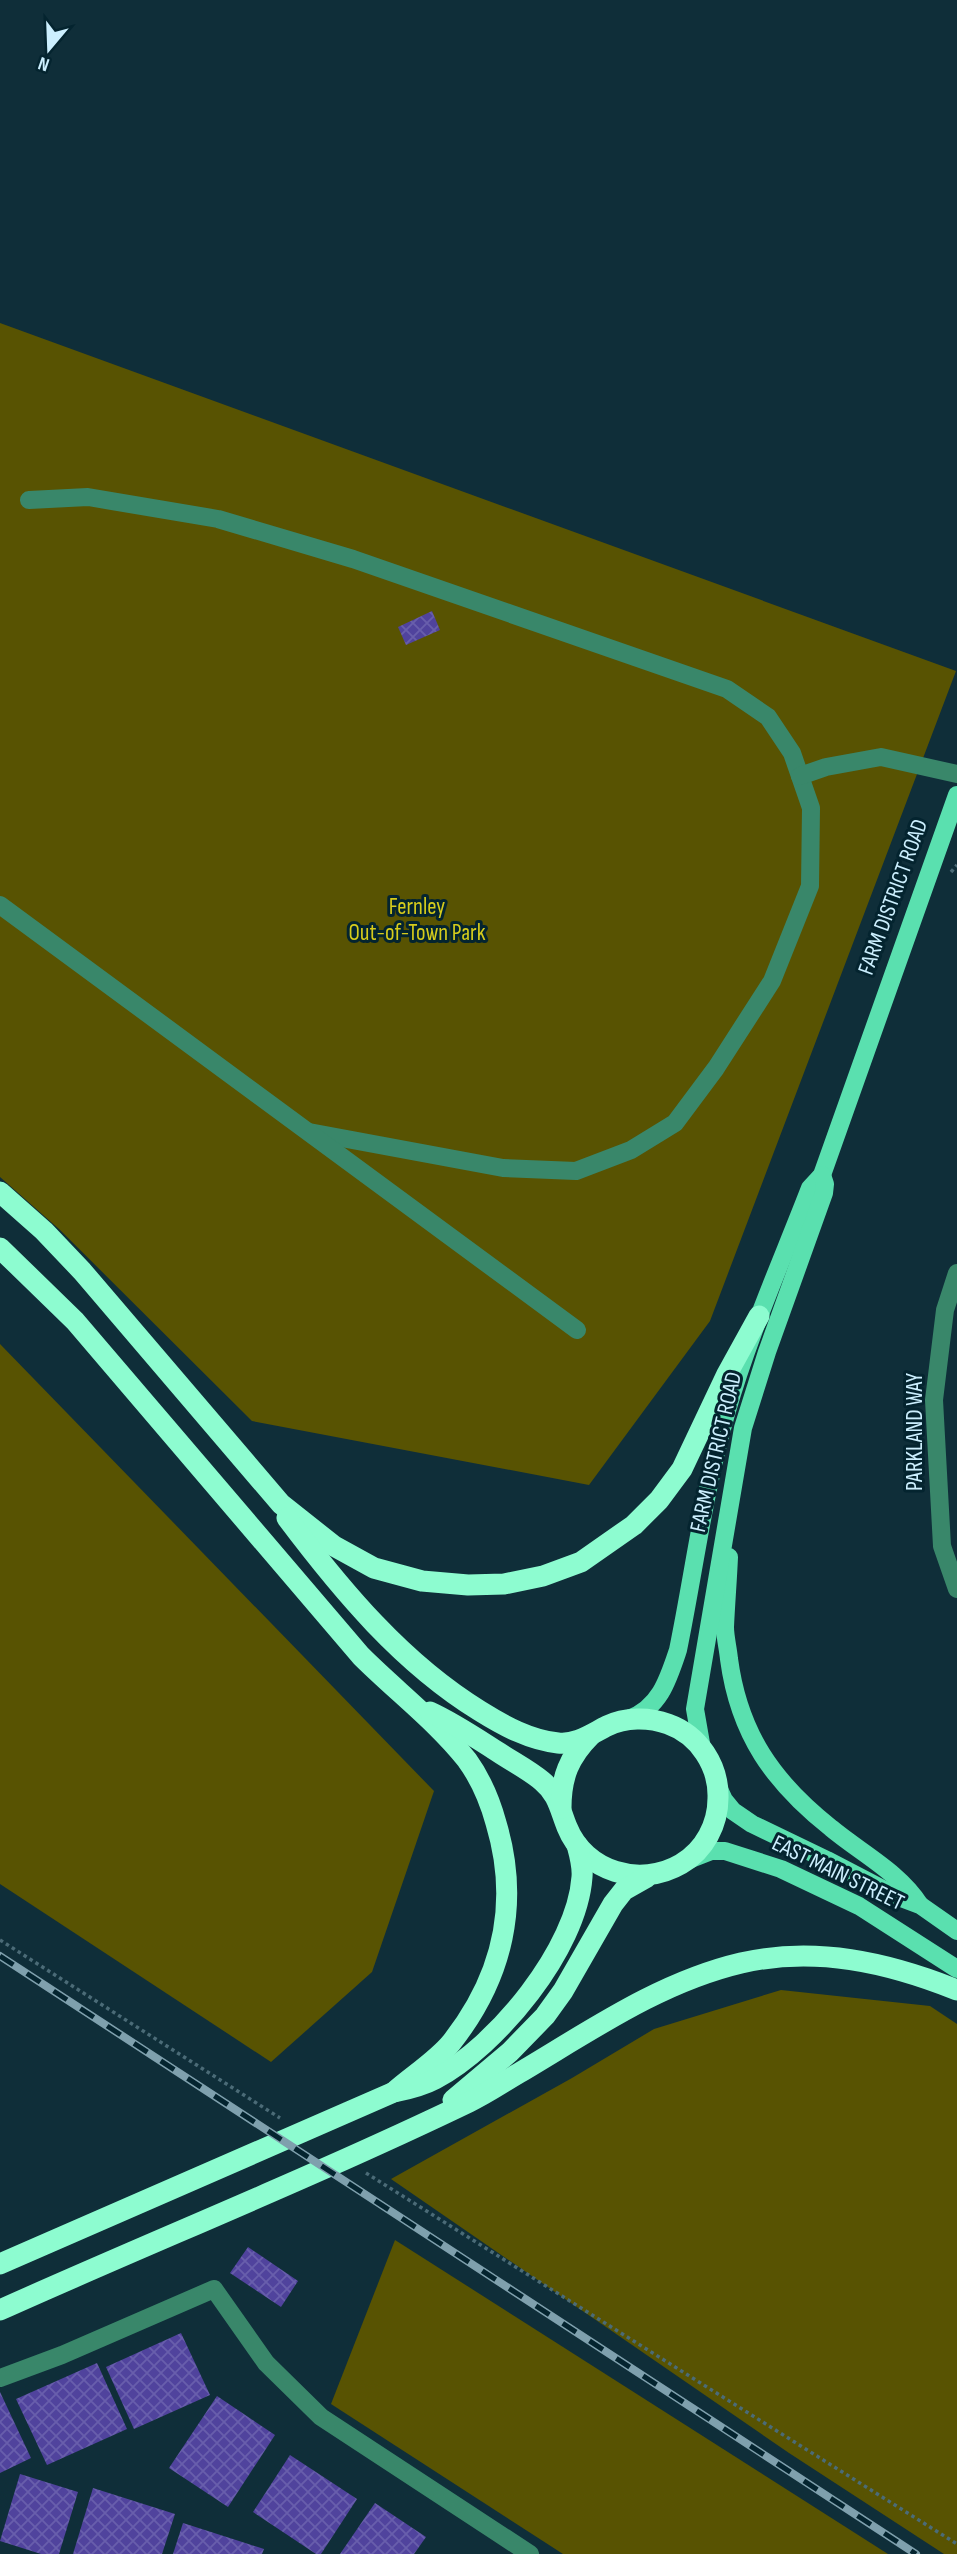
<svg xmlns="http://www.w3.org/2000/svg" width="957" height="2554" viewBox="0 0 957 2554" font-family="'Sofia Sans Condensed',sans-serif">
<defs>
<pattern id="building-cross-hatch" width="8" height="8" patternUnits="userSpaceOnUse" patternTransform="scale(1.75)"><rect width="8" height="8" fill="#50439d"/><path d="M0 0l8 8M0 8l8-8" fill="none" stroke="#685eac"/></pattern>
</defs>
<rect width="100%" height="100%" fill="#0f2e39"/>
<g fill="#585302">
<polygon points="0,323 956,671 710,1321 589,1485 252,1421 59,1229 0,1177"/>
<polygon points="0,1344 434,1791 372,1972 271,2062 0,1884"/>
<polygon points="781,1990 930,2006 957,2024 957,2554 944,2554 789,2453 391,2179 572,2078 654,2029"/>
<polygon points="395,2240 888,2554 563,2554 331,2404"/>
</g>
<g fill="url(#building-cross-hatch)">
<polygon points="432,611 440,630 406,645 398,627"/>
<polygon points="248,2247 298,2281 281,2307 230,2273"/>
<polygon points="181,2333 210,2395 134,2429 106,2367"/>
<polygon points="97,2363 127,2429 47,2465 16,2399"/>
<polygon points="0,2392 31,2458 0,2473"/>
<polygon points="217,2396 275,2435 228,2507 169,2468"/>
<polygon points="290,2455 357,2499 321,2554 316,2554 253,2512"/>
<polygon points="20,2474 78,2492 59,2554 41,2554 0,2541"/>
<polygon points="93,2488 175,2514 162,2554 73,2554"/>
<polygon points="375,2503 426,2537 414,2554 340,2554"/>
<polygon points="183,2523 264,2549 262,2554 173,2554"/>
</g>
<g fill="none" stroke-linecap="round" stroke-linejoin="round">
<g stroke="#4b6b77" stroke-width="3.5" stroke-dasharray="3.5 3.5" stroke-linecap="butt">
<polyline points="951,872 957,865"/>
<polyline points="0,1940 280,2118"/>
<polyline points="366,2173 957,2544"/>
</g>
<g stroke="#39876a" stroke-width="18">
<polyline points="29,500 88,497 218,519 353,559 727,689 768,717 792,753 811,808 810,886 772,981 716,1068 675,1123 631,1150 576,1171 503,1168 309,1132"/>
<polyline points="800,776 826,767 881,757 957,774"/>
<polyline points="0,905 577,1330"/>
<polyline points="957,1273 945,1310 934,1400 942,1546 957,1589"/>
<polyline points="0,2378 62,2355 214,2289 266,2363 321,2417 530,2554"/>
</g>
<g stroke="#5ae0af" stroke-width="18">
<path d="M 729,1557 C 728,1580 726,1604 725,1627 C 725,1637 728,1648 729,1659 C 739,1734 773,1782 831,1828 C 861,1853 899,1872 920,1905"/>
<path d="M 629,1719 C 660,1707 668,1680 678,1650 C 694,1572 704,1491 726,1414 C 748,1337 781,1263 810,1188 L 822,1175 L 957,795"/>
<polyline points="702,1749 695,1709 743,1428 767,1352 824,1193 825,1184 822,1175"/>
<polyline points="718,1787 724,1800 733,1811 752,1824 827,1860 896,1896 920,1905 957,1931"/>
<polyline points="688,1860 711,1851 725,1851 781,1869 859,1906 957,1969"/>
</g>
<g stroke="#8dfcd0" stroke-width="21">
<polyline points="0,1192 44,1231 82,1271 281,1504 334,1546 374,1568 422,1581 468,1585 504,1584 543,1576 581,1562 634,1525 659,1500 682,1469 727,1374 759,1316"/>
<path d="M 0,1248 L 75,1321 L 361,1656 C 396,1691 436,1721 467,1760 C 480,1778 490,1801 496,1823 C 520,1903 503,1977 451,2043 C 436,2061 412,2076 394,2092"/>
<path d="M 287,1518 C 342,1591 402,1663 480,1711 C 504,1726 530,1740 558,1743 C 576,1745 591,1734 607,1726 C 625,1717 649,1717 668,1724 C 699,1735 719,1766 718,1798 C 718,1824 705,1850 681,1864 C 640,1888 585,1872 567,1827 C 560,1810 558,1794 542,1781 C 529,1770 513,1762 498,1752 C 476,1738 454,1723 430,1712"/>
<path d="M 561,1808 C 561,1777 569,1757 591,1735"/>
<polyline points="453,2100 510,2052 545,2016 563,1991 613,1904 624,1890 647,1877"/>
<path d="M 0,2264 L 394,2092 C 409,2089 422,2086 435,2079 C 497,2046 577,1949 582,1877 C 583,1866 580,1856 577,1845"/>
<path d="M 0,2310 C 156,2240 315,2176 469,2102 C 486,2094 502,2083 519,2073 C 590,2031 660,1982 741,1963 C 815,1946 887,1962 957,1990"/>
</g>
<g stroke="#7fa0ad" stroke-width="8">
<polyline id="rail" points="0,1956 916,2554"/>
</g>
<use href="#rail" stroke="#04242f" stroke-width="5" stroke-dasharray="16" stroke-linecap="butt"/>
</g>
<g text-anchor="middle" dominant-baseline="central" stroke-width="6" stroke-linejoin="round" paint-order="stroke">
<g font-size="23" fill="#cceffe" stroke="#04242f">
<text transform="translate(893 897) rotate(-70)">FARM DISTRICT ROAD</text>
<text transform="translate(915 1432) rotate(-90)">PARKLAND WAY</text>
<text transform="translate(716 1452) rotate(-77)">FARM DISTRICT ROAD</text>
<text transform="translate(838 1873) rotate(26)">EAST MAIN STREET</text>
</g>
<g font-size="23" fill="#d6cc1c" stroke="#04242f">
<text x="417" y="907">Fernley<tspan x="417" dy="26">Out-of-Town Park</tspan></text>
</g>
</g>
<g transform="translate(49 49) rotate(199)" stroke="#04242f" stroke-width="5" paint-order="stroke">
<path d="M0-5L12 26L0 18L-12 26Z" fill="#cceffe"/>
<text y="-10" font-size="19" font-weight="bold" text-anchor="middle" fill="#cceffe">N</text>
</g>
</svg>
